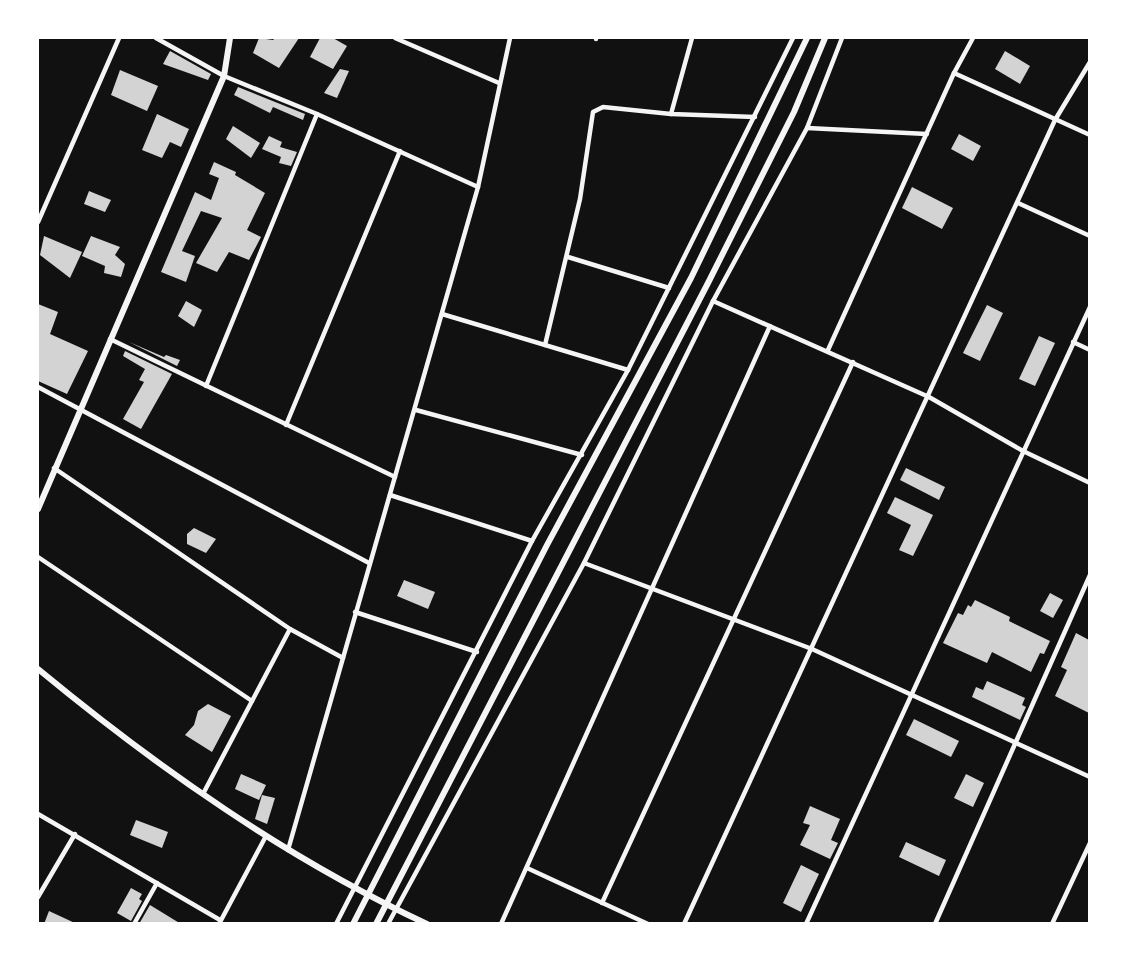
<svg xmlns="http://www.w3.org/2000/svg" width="1127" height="961" viewBox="0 0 1127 961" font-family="'DejaVu Sans',sans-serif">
<rect width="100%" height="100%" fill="#111"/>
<g fill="#d3d3d3">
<polygon points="259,38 273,40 275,38 299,38 279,68 253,53"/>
<polygon points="320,38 333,38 347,46 333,69 310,57"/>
<polygon points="170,51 211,74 208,80 163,64"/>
<polygon points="1005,51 1030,66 1020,84 995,69"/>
<polygon points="340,69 349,71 337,98 324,93"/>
<polygon points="120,70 158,86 147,111 111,95"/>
<polygon points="238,87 305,114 303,120 273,107 270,113 234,95"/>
<polygon points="157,114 189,129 181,147 170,142 162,158 142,150"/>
<polygon points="233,126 260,143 251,158 226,139"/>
<polygon points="959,134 981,146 973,161 951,149"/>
<polygon points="269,136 282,142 280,147 297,152 291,166 279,163 281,157 262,149"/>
<polygon points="214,162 236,172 235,175 265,193 247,230 261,237 249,260 229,252 217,272 196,263 222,218 201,211 182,251 195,256 186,282 161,272 195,192 211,200 219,178 209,174"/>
<polygon points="912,187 953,208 942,229 902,208"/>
<polygon points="89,191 111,200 105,212 84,204"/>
<polygon points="44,236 82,252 70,278 40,255"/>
<polygon points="91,236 120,247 115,255 125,264 121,277 104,273 105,266 82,256"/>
<polygon points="186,301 202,310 194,327 178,316"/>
<polygon points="38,304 58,312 50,334 88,351 67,394 38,381"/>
<polygon points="987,305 1003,313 980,361 963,353"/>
<polygon points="1039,336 1055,343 1035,386 1019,379"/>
<polygon points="129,342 164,357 166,355 180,360 177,366"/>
<polygon points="125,351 172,374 141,429 123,419 144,382 139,380 145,369 123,356"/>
<polygon points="906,468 945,487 939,500 900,480"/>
<polygon points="895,497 933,515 913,556 899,550 911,525 887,513"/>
<polygon points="194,528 216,539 206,553 187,544 187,534"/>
<polygon points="404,580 435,592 428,609 397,596"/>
<polygon points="1050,593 1063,600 1053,618 1040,611"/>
<polygon points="975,600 1010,617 1009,621 1050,641 1044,654 1040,653 1031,672 992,652 987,663 943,643 958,613 963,615 968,605 971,607"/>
<polygon points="1076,633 1089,640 1089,713 1055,696 1067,670 1061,667"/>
<polygon points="987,681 1025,698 1022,705 1026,707 1020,720 972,697 976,687 983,690"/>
<polygon points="208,704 231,716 212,752 185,735 194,725 198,711"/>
<polygon points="914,719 959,741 951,757 906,735"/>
<polygon points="241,774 266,785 259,800 235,789"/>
<polygon points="966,774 984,783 973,807 954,798"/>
<polygon points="262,795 275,798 267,824 255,819"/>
<polygon points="810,806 840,819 831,840 838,843 830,859 800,845 810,825 803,823"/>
<polygon points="136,820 168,832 162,848 130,835"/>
<polygon points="906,842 946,860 939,876 899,857"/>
<polygon points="801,865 819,874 801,912 783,903"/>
<polygon points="131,888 142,894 139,899 142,901 131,921 117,913"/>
<polygon points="150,905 181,924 139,924"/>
<polygon points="49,911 77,924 44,924"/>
</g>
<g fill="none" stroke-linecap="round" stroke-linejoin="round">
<g stroke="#f5f5f5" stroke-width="4.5">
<polyline points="156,38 224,76 317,114 478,187"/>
<polyline points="395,38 499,83"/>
<polyline points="596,39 596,38"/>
<polyline points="954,73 1090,135"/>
<polyline points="671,114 692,38"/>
<polyline points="807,128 927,134"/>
<polyline points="1018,203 1090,236"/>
<polyline points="38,222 119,38"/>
<polyline points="568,257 669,288"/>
<polyline points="713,301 929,397 1023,451 1090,483"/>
<polyline points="442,314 628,370"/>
<polyline points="110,339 395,477"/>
<polyline points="1073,342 1090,350"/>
<polyline points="545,345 580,199 593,112 603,107 671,114 755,117"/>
<polyline points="828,350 954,73 973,38"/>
<polyline points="206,386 317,114"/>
<polyline points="38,387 369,563"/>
<polyline points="416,410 582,455"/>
<polyline points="286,425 400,151"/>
<polyline points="54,468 290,629 343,658"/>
<polyline points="390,495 532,541"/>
<polyline points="38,557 252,701"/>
<polyline points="584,563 812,649 1090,777"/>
<polyline points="355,612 477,652"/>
<polyline points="203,794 290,629"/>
<polyline points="38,814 220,920"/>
<polyline points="288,850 478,187 510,38"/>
<polyline points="527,868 648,924"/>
<polyline points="38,897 75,834"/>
<polyline points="602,903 853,362"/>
<polyline points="134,924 157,883"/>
<polyline points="219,924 266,836"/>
<polyline points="336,924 532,541 628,370 793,38"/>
<polyline points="388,924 584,563 713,301 807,128 842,38"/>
<polyline points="501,924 770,326"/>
<polyline points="684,924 1055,120 1090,62"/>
<polyline points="806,924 1090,307"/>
<polyline points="935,924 1090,575"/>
<polyline points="1052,924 1090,843"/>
</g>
<g stroke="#f5f5f5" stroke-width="6">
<polyline points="38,509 224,76 230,38"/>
<path d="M 38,669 C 158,768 286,858 427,924"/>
<polyline points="353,924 547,545 691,278 807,38"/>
<polyline points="376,924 708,283 794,112 825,38"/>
</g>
</g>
<rect width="1127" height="961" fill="none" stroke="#ffffff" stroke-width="78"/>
</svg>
